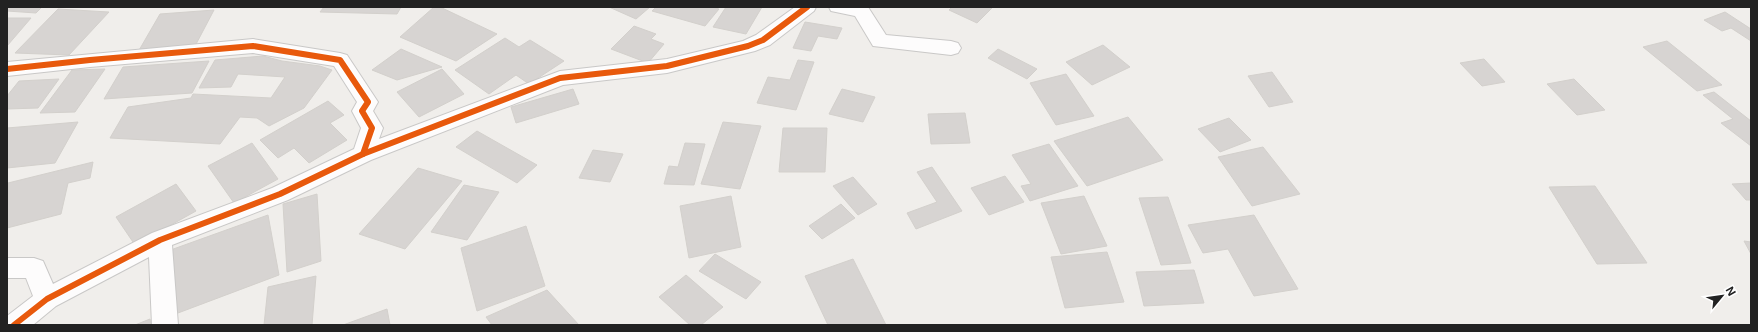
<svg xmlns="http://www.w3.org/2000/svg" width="1758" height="332" viewBox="0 0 1758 332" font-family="Inter,sans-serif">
<rect width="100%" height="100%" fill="#f0eeeb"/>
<g fill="#d7d4d2" stroke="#d3d0cc">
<polygon points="7,7 42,7 36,13 7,11"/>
<polygon points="324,7 401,7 397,14 320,12"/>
<polygon points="434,7 440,7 497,34 456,61 400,37"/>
<polygon points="609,7 650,7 636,19"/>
<polygon points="656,7 712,7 719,9 705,26 652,11"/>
<polygon points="726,7 762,7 746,34 713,27"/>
<polygon points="952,7 993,7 977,23 949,10"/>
<polygon points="58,9 109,12 69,55 15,53"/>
<polygon points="214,10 194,48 138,52 160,14"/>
<polygon points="1725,12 1751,29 1751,41 1731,28 1722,31 1704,20"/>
<polygon points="7,18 31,18 7,46"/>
<polygon points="805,22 842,28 837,39 818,36 811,51 793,48"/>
<polygon points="634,26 656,34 651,39 664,44 648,63 611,49"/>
<polygon points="505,38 519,47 530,40 564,61 529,84 516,75 489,94 455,70"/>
<polygon points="1667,41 1722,85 1697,91 1643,47"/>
<polygon points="1103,45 1130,67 1092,85 1066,62"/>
<polygon points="401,49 442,67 397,80 372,70"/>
<polygon points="998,49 1037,69 1027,79 988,58"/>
<polygon points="263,56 282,61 320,66 332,70 304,108 269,126 257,118 240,117 220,144 110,138 128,107 191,98 193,94 271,98 285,77 238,74 231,87 199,88 215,60"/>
<polygon points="1484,59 1505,82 1482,86 1460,63"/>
<polygon points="798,60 814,62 796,110 757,103 768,77 790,80"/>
<polygon points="209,61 192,93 104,99 123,67"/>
<polygon points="105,69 75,112 40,113 72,70"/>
<polygon points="442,69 464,94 419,117 397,92"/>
<polygon points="1272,72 1293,102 1269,107 1248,76"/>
<polygon points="1066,74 1094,116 1056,125 1030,83"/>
<polygon points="59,79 38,108 7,109 7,96 19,81"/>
<polygon points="1574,79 1605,110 1577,115 1547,84"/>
<polygon points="573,89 579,104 516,123 511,107"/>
<polygon points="842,89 875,97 863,122 829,114"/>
<polygon points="1714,92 1751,121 1751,146 1721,123 1733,119 1703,95"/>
<polygon points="328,101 344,115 330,123 347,140 309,163 294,148 278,158 260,140"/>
<polygon points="965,113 970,143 931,144 928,114"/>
<polygon points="1128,117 1163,160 1087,186 1054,141"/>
<polygon points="1229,118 1251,140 1220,152 1198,129"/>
<polygon points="78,122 55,163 7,168 7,128"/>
<polygon points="723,122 761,126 740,189 701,184"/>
<polygon points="783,128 827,128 825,172 779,172"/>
<polygon points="477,131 537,165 517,183 456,147"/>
<polygon points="252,143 278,179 234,203 208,166"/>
<polygon points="685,143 705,144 694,185 664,184 669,166 678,167"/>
<polygon points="1049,144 1078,186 1030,201 1021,186 1031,184 1012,155"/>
<polygon points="1263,147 1300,194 1252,206 1218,157"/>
<polygon points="593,150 623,154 610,182 579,178"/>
<polygon points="93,162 90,178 68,183 61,214 7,228 8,183"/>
<polygon points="932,167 962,211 916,229 907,213 937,202 917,172"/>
<polygon points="418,168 462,181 405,249 359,234"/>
<polygon points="1005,176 1024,202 989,215 971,188"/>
<polygon points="853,177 877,204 858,215 833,186"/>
<polygon points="1751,183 1751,200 1746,200 1732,184"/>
<polygon points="176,184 196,211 135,245 116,217"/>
<polygon points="464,185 499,192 467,240 431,232"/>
<polygon points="1595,186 1647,263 1597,264 1549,187"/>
<polygon points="317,194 321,261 287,272 283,204"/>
<polygon points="731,196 741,247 689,258 680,206"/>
<polygon points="1084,196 1107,246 1061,254 1041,203"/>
<polygon points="1168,197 1191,263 1161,265 1139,198"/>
<polygon points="841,204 855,218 822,239 809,226"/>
<polygon points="268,215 279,275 170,316 165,252"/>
<polygon points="1254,215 1298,289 1254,296 1228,249 1203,253 1188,225"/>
<polygon points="526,226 545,286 477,311 461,248"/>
<polygon points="1744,241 1751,242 1751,254"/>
<polygon points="1107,252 1124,302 1065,308 1051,257"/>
<polygon points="715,254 761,282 746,299 699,271"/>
<polygon points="853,259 886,325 828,325 805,276"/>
<polygon points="1194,270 1204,303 1144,306 1136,272"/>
<polygon points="686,275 723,307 701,325 690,325 659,297"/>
<polygon points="316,276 312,325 264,325 268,287"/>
<polygon points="547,290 579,325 492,325 486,317"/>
<polygon points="387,309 390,325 343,325"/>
<polygon points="150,319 151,325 135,325"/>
</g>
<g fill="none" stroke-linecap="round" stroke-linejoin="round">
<g stroke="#c9c8c7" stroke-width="2">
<g id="street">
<polygon points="795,7 816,7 814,11 770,45 755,51 667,73 563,85 371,160 288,200 172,245 178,325 152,325 149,257 56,306 33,325 7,325 7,316 33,296 26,278 7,278 7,258 34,258 43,261 53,284 152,233 272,188 354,149 361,128 352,111 357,102 334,66 253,53 90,67 7,76 7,62 253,39 340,53 347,55 378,102 373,111 383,128 379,139 560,71 667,59 743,41 756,35"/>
<polygon points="829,7 868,7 886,35 951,41 958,43 961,48 958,53 951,55 873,46 855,16 831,11"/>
</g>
</g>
<use href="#street" fill="#fdfcfc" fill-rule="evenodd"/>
<g stroke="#fff" stroke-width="8">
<g id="cycleway">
<polyline points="7,69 90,60 253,46 340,60 368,102 362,111 372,128 363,154"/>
<polyline points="14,325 47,299 160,240 280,194 363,154 560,78 667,66 748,46 763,40 807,7"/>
</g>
</g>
<use href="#cycleway" stroke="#e8590c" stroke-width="6"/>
</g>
<rect width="1758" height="332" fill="none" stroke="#222222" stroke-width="16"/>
<g transform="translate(1722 296) rotate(61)" stroke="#ffffff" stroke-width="3" paint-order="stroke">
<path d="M0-3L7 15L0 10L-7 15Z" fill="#222222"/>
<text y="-6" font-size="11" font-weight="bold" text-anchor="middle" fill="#222222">N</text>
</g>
</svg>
